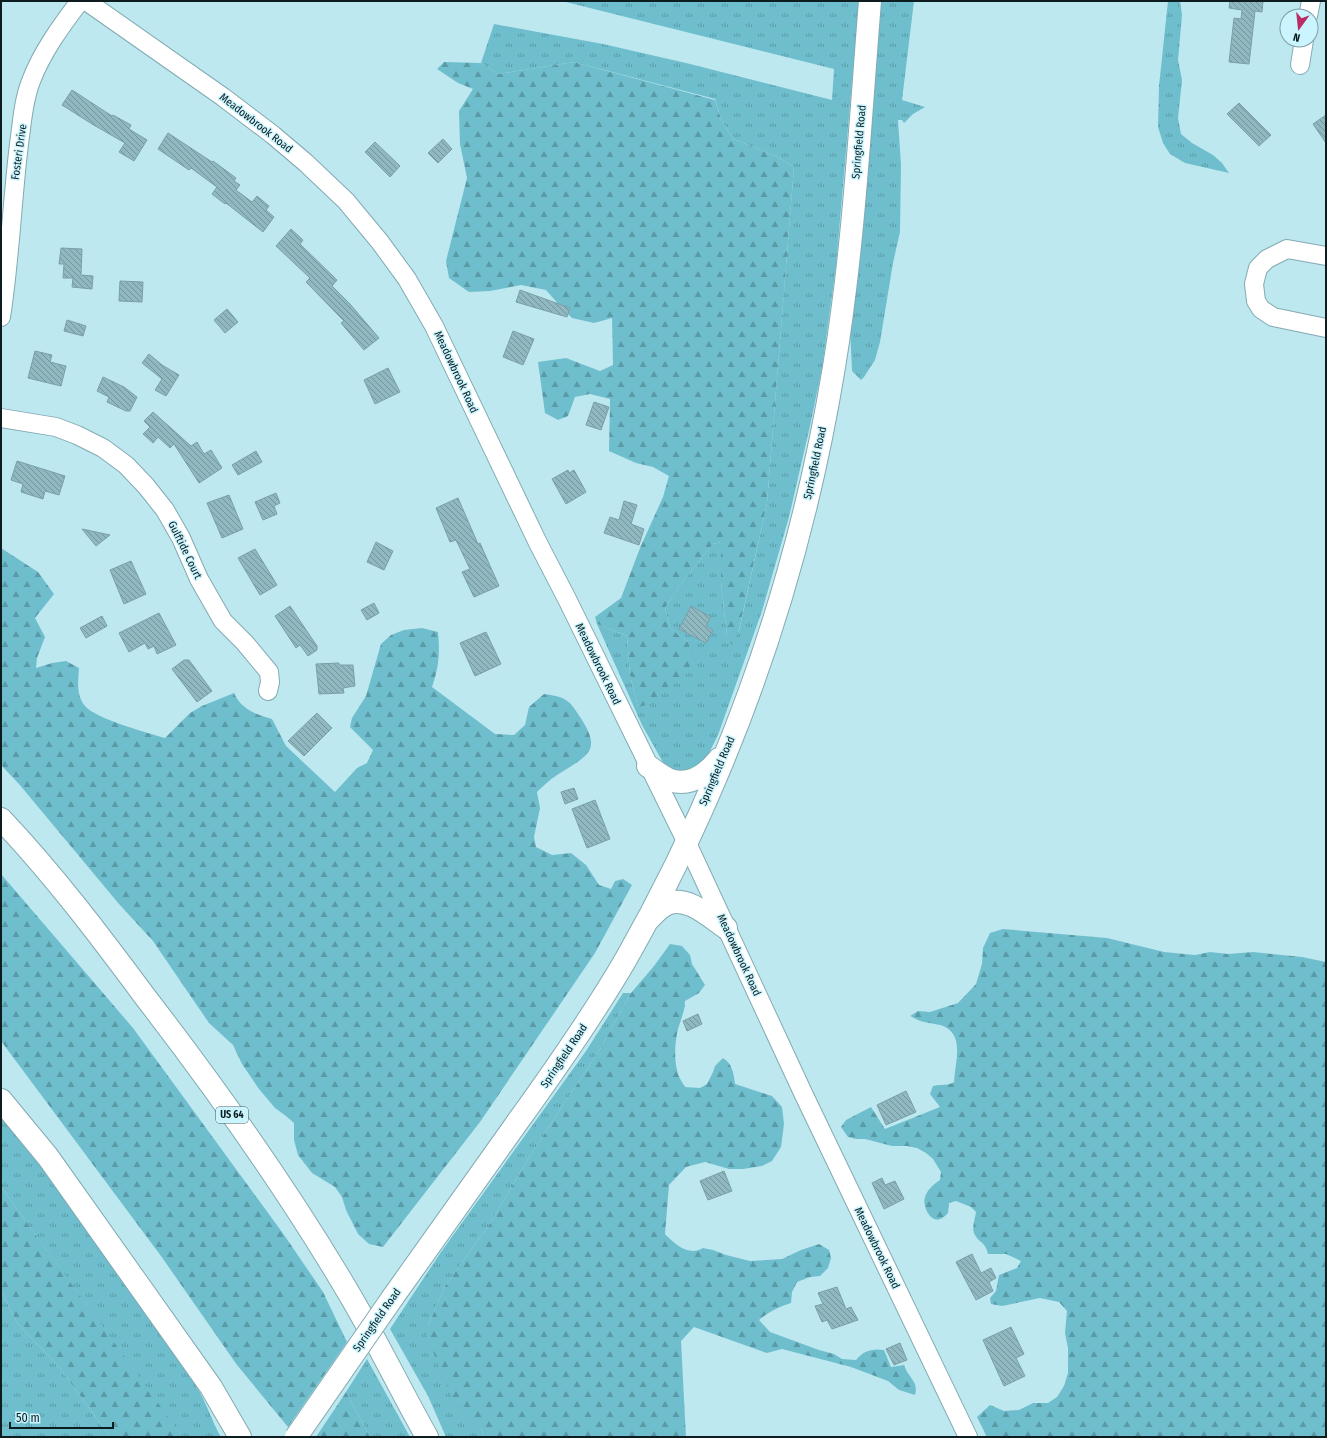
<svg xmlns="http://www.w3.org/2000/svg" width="1327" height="1438" viewBox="0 0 1327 1438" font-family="'Fira Sans Condensed',sans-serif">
<defs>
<pattern id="grass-tufts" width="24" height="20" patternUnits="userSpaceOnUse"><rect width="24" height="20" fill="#6fbecd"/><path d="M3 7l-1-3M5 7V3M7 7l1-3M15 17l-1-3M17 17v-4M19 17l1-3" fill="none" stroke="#5a9aa6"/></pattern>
<pattern id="forest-firs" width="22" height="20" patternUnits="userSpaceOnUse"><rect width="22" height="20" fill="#6fbecd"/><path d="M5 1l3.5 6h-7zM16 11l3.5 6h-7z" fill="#5a9aa6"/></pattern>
<pattern id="building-back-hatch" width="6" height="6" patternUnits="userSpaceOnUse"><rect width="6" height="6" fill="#90b8c0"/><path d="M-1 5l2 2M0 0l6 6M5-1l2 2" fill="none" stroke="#74959b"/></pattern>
</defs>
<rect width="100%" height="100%" fill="#bee8f0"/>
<g fill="url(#grass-tufts)">
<polygon points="562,1 859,1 836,266 822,368 810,426 789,517 762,611 718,735 701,769 688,776 665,766 642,725 597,624 627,636 630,675 638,707 688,642 670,628 665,608 683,581 713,544 721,542 721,582 727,636 739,631 767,503 794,167 776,156 733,139 721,119 715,99 574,62 498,74 481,63 494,24 603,44 686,63 832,100 834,69"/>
<polygon points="879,1 914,1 902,100 925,107 913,114 904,123 902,120 898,120 901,165 900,232 893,263 880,342 875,360 864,377 861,380 852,371 850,328"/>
<polygon points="1168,1 1180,1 1182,15 1178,60 1182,80 1178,118 1181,134 1192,143 1213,155 1222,163 1229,173 1185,163 1170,154 1163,143 1158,127 1159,86"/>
<polygon points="623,993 631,993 600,1049 528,1159 489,1225 445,1286 428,1326 481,1428 484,1437 446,1437 428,1396 390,1329 441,1252 586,1051"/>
<path d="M 1,1113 C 71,1201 137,1293 197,1388 C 207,1403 212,1422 221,1437 L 182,1437 L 1,1187 Z"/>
<polygon points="1,1290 17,1323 60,1368 110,1437 1,1437"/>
<polygon points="367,1359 410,1437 370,1437 346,1392"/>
</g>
<g fill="url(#forest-firs)">
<polygon points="444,62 481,63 498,74 574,62 715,100 721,119 733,139 776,156 794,167 767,503 739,630 732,645 727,636 721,582 721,542 713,544 683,581 665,608 670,628 688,642 694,662 672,685 647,705 638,707 630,675 627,636 597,624 595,617 621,598 640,548 663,497 669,476 653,467 636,463 609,451 610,399 590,394 575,397 568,416 558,420 545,413 538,362 566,358 600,371 613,365 612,318 594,323 572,318 561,307 546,290 521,285 490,291 469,292 449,278 446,261 467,178 460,144 459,111 473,89 458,83 437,69"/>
<path d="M 1,548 L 38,572 L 54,594 L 35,618 L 45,637 L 37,658 L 36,668 L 52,663 L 66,661 L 79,668 C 78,681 76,695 85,706 C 96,719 148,733 165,738 L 190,713 L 202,706 L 234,693 C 242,710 255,714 272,719 L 286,746 L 335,792 L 357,768 L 367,763 L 373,750 L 350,727 L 352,718 L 366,696 L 381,644 L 391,635 L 404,630 L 422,628 L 438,632 C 440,653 439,667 432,687 L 495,734 L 514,735 L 525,725 L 529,707 L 544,694 C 565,697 569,699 580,717 C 586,726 594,739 590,749 C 585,761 559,772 549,781 C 545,784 541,788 537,792 L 540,808 L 534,837 L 536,847 L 552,855 L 571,853 L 586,865 L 599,885 L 611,889 L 615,881 L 623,879 L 632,885 L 595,953 L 480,1122 L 383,1247 L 369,1244 L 358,1234 L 346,1210 L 342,1197 L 335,1187 L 312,1173 L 298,1155 L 294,1140 L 294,1123 L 286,1116 L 275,1108 L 259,1089 L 242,1064 L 233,1045 L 209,1023 L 153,941 L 119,904 L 19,784 L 1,765 Z"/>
<polygon points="1,874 133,1028 282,1232 323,1292 347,1342 288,1427 237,1365 161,1256 1,1041"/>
<path d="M 1003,929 L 1107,938 L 1164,952 L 1195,955 L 1210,952 L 1228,954 L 1253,952 L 1302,957 L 1326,962 L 1326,1437 L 987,1437 L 977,1417 L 990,1405 L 1004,1411 L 1019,1410 L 1033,1403 L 1048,1403 L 1057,1397 L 1064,1386 L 1068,1373 L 1068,1348 L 1065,1333 L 1067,1311 L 1059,1302 L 1040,1298 L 1002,1306 L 991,1304 L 990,1298 L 996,1291 L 999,1275 L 1017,1268 L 1021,1261 L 1006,1254 L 988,1254 C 985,1241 980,1244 975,1235 C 971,1229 975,1219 976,1212 L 971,1207 L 956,1201 L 949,1203 L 948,1213 C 946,1215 943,1218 940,1219 C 930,1223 922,1205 925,1197 C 927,1190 934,1184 940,1180 L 941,1172 L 933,1159 L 926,1153 L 917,1148 L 907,1146 L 892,1146 L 865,1139 L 856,1139 L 848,1137 L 841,1127 L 846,1120 L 871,1107 L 885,1129 L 940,1107 L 930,1094 L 933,1086 C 941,1084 948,1086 954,1082 C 955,1061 966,1033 940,1025 C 935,1024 929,1023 924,1022 C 919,1021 915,1018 910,1016 L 918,1011 L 930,1012 L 958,1003 L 976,984 L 982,964 L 983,948 L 990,933 Z"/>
<path d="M 670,944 L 682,946 L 690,955 L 692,964 L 705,985 L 699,993 L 685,1001 C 685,1011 681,1019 678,1029 C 675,1041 674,1058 677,1070 C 678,1076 682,1082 685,1087 L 700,1088 L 707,1084 L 713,1072 L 715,1066 L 723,1058 C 732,1063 734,1074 735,1084 L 772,1096 L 782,1107 L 784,1124 L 781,1147 L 772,1161 L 762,1166 L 743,1169 L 729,1169 L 705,1162 L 686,1167 L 669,1185 L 665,1234 C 675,1244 689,1257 703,1248 L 713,1250 L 726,1255 L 750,1261 L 782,1259 L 801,1250 L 819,1244 L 829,1250 L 831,1258 L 828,1268 L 820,1276 L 810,1277 L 797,1282 L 792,1292 L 791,1303 C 779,1307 768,1312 759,1320 L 770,1332 L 819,1350 L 834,1354 L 842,1359 L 856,1360 C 863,1351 872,1348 884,1350 L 891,1367 L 904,1365 C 908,1378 919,1381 915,1395 L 899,1390 L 888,1381 L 851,1367 L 782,1349 L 767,1353 L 694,1327 L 681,1341 L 686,1437 L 484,1437 L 481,1428 L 454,1402 L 427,1337 L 428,1326 L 445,1286 L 489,1225 L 528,1159 L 600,1049 L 631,993 L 654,966 Z"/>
<polygon points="1,1187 172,1422 182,1437 110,1437 60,1368 17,1323 1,1290"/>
<polygon points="346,1392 370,1437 316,1437"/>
</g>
<g fill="url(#building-back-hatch)" stroke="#79a0a8">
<polygon points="1230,1 1263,1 1262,12 1255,11 1249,64 1229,62 1234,18 1241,19 1242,10 1229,8"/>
<polygon points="72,90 112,116 113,115 131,125 129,129 147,140 134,161 119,152 125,143 92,124 62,105"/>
<polygon points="1239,103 1271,135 1259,146 1227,114"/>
<polygon points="1326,115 1326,143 1313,124"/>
<polygon points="168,133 212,162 213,161 236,178 234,181 240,185 236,190 252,202 257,196 269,206 266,210 274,217 263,232 226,203 225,204 212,194 217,187 191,168 189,170 158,149"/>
<polygon points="443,139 452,149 438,163 428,153"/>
<polygon points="375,142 400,166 390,177 365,152"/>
<polygon points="291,229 303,240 300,244 337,280 332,286 350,304 379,338 364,350 341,323 344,321 306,282 310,278 276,246"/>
<polygon points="61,248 82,249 81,275 93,276 92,289 72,287 73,278 63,278 64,264 59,264"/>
<polygon points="120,281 143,282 142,302 119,301"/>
<polygon points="520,290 570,308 567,317 516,302"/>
<polygon points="227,309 238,322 225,333 214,320"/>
<polygon points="67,320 86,326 83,336 64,331"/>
<polygon points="513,331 534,339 523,365 503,357"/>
<polygon points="35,351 52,355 50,362 66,366 61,386 28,378"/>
<polygon points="149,354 162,365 179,375 166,396 155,390 162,379 142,363"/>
<polygon points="388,368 400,392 375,404 364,380"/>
<polygon points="103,377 124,387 137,397 130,411 126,411 107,402 109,397 97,391"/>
<polygon points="594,402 609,407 601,430 586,425"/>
<polygon points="153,412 191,446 197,442 204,454 211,450 222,468 199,483 174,444 170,448 158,437 153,443 143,434 150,427 144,421"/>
<polygon points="256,451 262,462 238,475 232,465"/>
<polygon points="17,461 65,476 59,495 45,491 43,499 21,492 23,484 11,480"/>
<polygon points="568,470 569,473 574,470 586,492 566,504 552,479"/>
<polygon points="276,493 280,503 274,506 277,514 263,520 255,502"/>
<polygon points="229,495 243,529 222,538 207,503"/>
<polygon points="458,498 478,544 480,543 499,586 474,597 462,572 470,569 456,540 450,542 436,508"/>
<polygon points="624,501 637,505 631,524 644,529 639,545 604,533 610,517 619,520"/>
<polygon points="82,529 110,535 96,546"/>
<polygon points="376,542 393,551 384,570 367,562"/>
<polygon points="255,549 277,585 260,595 238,558"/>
<polygon points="131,561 146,594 124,604 110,570"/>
<polygon points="374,603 379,613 367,620 361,610"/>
<polygon points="290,606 317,646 317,650 308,656 300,645 296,648 275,616"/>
<polygon points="691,606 711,617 706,626 713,630 706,643 679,629"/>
<polygon points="159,613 176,645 157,654 154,646 148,649 145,643 129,652 119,633"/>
<polygon points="102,616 107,626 86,638 80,628"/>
<polygon points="486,632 501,664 475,676 460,643"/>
<polygon points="184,660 189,660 212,691 197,702 172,669"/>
<polygon points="339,663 339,665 353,665 355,686 343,688 344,693 319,694 316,664"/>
<polygon points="317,713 332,728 304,756 288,741"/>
<polygon points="574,788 578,799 565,804 561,792"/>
<polygon points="595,800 610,839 587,848 572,809"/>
<polygon points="698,1014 702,1024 687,1031 683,1021"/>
<polygon points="906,1091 916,1112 886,1125 877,1105"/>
<polygon points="724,1171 732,1191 708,1200 700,1181"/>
<polygon points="882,1178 885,1185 895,1181 904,1199 884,1209 872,1183"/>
<polygon points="972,1254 981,1273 991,1268 996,1278 989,1282 993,1291 976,1300 956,1262"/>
<polygon points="837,1287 846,1309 851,1307 858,1320 832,1329 827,1320 822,1322 815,1306 823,1304 818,1293"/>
<polygon points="1011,1327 1024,1354 1016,1358 1025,1376 1004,1386 983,1340"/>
<polygon points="900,1343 907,1360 894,1365 886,1349"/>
</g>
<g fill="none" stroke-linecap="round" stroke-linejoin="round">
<g stroke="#82aab2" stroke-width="20">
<g id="minor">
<polyline points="86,1 223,97 273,135 306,163 346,201 380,242 407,279 434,326 538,543 567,599 687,843 803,1093 968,1437"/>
<polyline points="1308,16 1311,1"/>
<polyline points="1300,65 1304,40"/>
<polyline points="1326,256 1287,249 1267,259 1258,268 1254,284 1256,301 1261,309 1273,317 1326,328"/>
<path d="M 1,317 C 10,260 12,202 19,144 C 22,124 23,101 31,81 C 42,52 61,26 80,1"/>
<polyline points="1,418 56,427 77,435 103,448 126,465 146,486 165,510 181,538 199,579 223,621 245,643 269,672 270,682 268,691"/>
</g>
</g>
<g stroke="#82aab2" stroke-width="24">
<g id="major">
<path d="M 648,766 C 655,771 663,777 670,780 C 691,787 707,774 719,759"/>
<path d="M 650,918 C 655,913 660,907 667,904 C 687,895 710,917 726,928"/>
<path d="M 393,1297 C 434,1240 475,1182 516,1124 C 555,1070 593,1016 626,959 C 730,776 800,575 834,367 C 854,246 860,123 870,1"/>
</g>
</g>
<g stroke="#82aab2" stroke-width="24">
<g id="highway">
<path d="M 1,819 C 54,875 100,936 146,998 C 220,1094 290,1193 351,1297 C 378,1343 401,1391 427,1437"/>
<polyline points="1,1100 48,1157 211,1387 240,1437"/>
</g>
</g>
<use href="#minor" stroke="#fff" stroke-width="18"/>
<use href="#major" stroke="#fff" stroke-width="22"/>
<use href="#highway" stroke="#fff" stroke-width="22"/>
<g stroke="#82aab2" stroke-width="24" stroke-linecap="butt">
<polyline id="major-bridge" points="296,1437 393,1297"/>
</g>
<use href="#major-bridge" stroke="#fff" stroke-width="22"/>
</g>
<g text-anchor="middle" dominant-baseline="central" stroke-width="3" stroke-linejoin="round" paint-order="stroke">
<rect fill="#cbf5fe" stroke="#455d62" stroke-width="1" x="216" y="1107" width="32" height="16" rx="3"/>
<g font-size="10" font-weight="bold" fill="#0c1c1f">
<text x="232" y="1115">US 64</text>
</g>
<g font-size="11" fill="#0c1c1f" stroke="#cbf5fe">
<text transform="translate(256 123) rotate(38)">Meadowbrook Road</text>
<text transform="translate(859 142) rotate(-85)">Springfield Road</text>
<text transform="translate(19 152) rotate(-82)">Fosteri Drive</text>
<text transform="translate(456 372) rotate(65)">Meadowbrook Road</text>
<text transform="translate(815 463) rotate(-78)">Springfield Road</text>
<text transform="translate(185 550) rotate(64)">Gulftide Court</text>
<text transform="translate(598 664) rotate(64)">Meadowbrook Road</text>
<text transform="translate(717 771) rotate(-67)">Springfield Road</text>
<text transform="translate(739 955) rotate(65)">Meadowbrook Road</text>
<text transform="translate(564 1056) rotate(-56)">Springfield Road</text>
<text transform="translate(877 1248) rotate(64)">Meadowbrook Road</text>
<text transform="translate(377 1320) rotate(-55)">Springfield Road</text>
</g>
</g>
<rect width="1327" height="1438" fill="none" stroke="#0c1c1f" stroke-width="4"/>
<g transform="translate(1299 28) rotate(195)"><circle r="19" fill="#cbf5fe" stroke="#7f9ea5"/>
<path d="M0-3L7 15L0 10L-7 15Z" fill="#b92d66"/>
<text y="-6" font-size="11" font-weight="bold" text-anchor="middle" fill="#0c1c1f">N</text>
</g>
<path d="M10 1422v6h103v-6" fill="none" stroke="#0c1c1f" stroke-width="2"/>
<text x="16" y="1422" font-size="12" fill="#0c1c1f" stroke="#cbf5fe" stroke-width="3" paint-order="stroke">50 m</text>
</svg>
